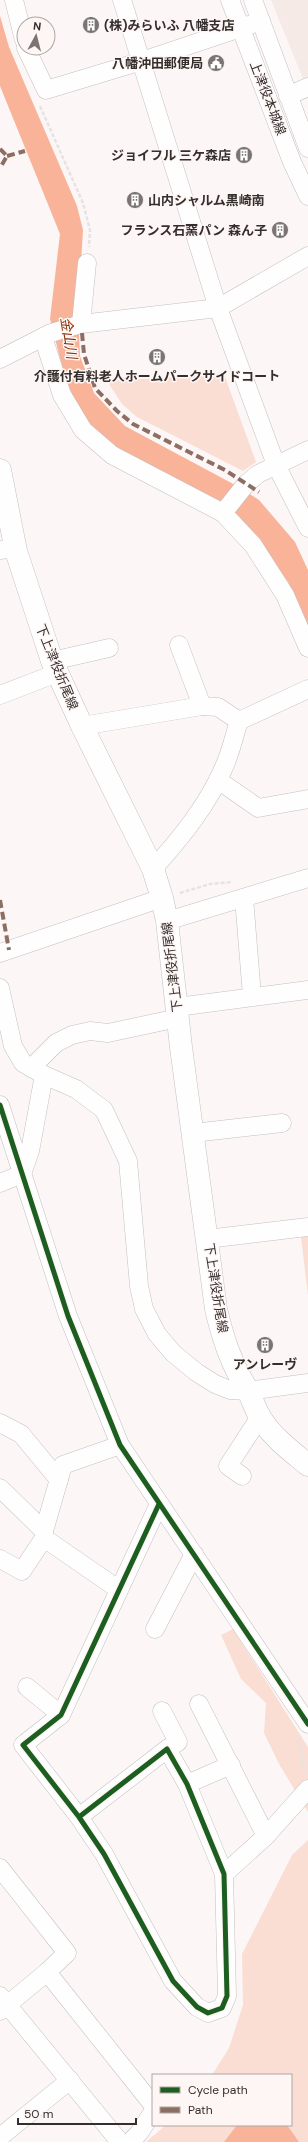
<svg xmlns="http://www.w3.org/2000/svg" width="308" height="2142" viewBox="0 0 308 2142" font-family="'DM Sans','Noto Sans JP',sans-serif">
<rect width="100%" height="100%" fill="#fcf7f6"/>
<polygon fill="#f5eae5" points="271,0 308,0 308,91"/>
<g fill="#faded3">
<polygon points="224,374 256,462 243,471 137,417 122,404 107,381"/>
<polygon points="308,1236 308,1296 301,1237"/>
<polygon points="233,1629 308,1747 308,1812 279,1764 264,1733 266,1703 241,1679 221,1635"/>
<polygon points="308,1840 308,2142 146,2142 166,2125 291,2125 291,2075 212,2075 229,2048 243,2005 242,1954 292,1855"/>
</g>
<g fill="#f8b399">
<polygon points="0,16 9,47 77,206 83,230 78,312 80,356 94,393 125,426 237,486 259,500 295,542 308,570 308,626 288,582 257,538 224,504 112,445 90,430 78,410 64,374 50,319 60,234 0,86"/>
<polygon points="237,2125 287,2125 299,2142 224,2142"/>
</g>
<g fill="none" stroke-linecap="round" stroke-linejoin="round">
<g stroke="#c4bfbe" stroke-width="19">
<g id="minor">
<polyline points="14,0 24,40"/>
<polyline points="122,0 218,308 276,465 308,528"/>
<polyline points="230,0 292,162 308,196"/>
<polyline points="253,0 308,148"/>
<polyline points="26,48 46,90 142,61 261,21"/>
<polyline points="288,96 308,87"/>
<polyline points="81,324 87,263"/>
<polyline points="43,337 62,395 83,430 112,455 223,513 253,545 285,595 308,648"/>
<polyline points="0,359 51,333 81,324 218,308 308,256"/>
<polyline points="223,513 246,484 258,474 308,450"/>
<polyline points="0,550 15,548"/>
<polyline points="179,645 202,706"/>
<polyline points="52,661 109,648"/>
<polyline points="0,695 57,673"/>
<polyline points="82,726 202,706 218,707 239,721"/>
<polyline points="218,780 258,808 308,799"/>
<path d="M 153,869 C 180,839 208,805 224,767 C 231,752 234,736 239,721 L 308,689"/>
<polyline points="244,898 252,996"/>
<polyline points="167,921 308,878"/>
<polyline points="0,953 162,898"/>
<polyline points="0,988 13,1046 23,1063 44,1075 76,1089 104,1110 128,1161 139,1286 144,1309 157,1334 173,1353 196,1372 215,1384 230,1390 248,1391 308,1383"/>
<polyline points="177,1007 308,990"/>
<polyline points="31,1068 56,1043 72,1035 90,1031 108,1033 178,1018"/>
<polyline points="0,1105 68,1316 120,1445 308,1724"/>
<polyline points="193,1133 282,1123"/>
<polyline points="0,1183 22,1174 30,1151 44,1075"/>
<polyline points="207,1239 308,1227"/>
<polyline points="0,1423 21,1434 59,1480"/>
<polyline points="242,1476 228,1466 260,1417"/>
<polyline points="0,1488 44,1531"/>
<polyline points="44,1538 118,1589"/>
<polyline points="0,1559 22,1571 44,1538 44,1531 63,1465 120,1445"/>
<polyline points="155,1629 194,1554"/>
<polyline points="27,1687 61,1715"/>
<polyline points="199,1704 266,1836"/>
<polyline points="162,1711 178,1742 167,1749"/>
<polyline points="187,1784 231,1765"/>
<polyline points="79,1817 167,1749 187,1784 224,1874 227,1996 222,2008 208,2013 197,2007 173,1981 104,1854 79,1817 23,1745 61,1715 159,1504"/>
<polyline points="0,1868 67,1953 47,1972 0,2011"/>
<polyline points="224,1874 266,1836 308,1789"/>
<polyline points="47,1972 153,2105"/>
<polyline points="0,1996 120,2142"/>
<polyline points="0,2137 70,2080"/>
<polyline points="130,2142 139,2133 153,2112"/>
</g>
</g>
<g stroke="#c4bfbe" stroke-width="23">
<path id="major" d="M 0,470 L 16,551 L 52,661 L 82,726 L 153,869 L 162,898 L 167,921 L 181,1047 L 216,1309 C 223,1339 231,1363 247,1389 C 252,1398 255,1409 260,1417 C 272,1437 291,1451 308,1465"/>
</g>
<g stroke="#e5e3e3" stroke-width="2.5" stroke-dasharray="4 2" stroke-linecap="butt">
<polyline points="40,106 83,203 90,230 89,247"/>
<polyline points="180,893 210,884 232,882"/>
<polyline points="298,1737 305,1773"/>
</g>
<use href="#minor" stroke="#fffefe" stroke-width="18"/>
<use href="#major" stroke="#fffefe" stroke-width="22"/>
<g stroke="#8d6e63" stroke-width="4" stroke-dasharray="8 4" stroke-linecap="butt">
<polyline points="0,149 7,156 0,168"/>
<polyline points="7,156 25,151"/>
<polyline points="82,333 84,354 95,388 117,411 133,424 225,470 259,492"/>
<polyline points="0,900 9,950"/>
</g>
<g stroke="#fef6f4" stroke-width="8">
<g id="cycleway">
<polyline points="0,1105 68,1316 120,1445 308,1724"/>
<polyline points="79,1817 167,1749 187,1784 224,1874 227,1996 222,2008 208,2013 197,2007 173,1981 104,1854 79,1817 23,1745 61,1715 159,1504"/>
</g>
</g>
<use href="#cycleway" stroke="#1b5e20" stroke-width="5"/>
</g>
<defs>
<g id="building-disc" transform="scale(0.9)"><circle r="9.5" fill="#7a7573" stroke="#fef6f4"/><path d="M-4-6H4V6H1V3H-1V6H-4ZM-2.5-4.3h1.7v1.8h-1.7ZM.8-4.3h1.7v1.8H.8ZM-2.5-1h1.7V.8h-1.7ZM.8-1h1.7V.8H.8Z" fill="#fff"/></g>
<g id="civic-disc" transform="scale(0.9)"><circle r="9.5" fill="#7a7573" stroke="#fef6f4"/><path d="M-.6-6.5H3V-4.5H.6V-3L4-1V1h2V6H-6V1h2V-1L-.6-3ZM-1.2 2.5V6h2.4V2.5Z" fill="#fff"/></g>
</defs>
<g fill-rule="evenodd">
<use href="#building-disc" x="91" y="25"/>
<use href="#civic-disc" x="216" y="63"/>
<use href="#building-disc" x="244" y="155"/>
<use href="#building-disc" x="135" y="200"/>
<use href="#building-disc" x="280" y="230"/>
<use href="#building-disc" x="157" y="357"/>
<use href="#building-disc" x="265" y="1345"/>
</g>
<g text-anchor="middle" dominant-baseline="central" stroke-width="3" stroke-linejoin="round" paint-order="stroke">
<g font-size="13" font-weight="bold" fill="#342f2d" stroke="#fef6f4" text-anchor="end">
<text x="104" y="25" text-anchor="start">(株)みらいふ 八幡支店</text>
<text x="203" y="63">八幡沖田郵便局</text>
<text x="231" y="155">ジョイフル 三ケ森店</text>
<text x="148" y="200" text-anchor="start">山内シャルム黒崎南</text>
<text x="267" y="230">フランス石窯パン 森ん子</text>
<text x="157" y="376" text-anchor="middle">介護付有料老人ホームパークサイドコート</text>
<text x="265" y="1364" text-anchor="middle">アンレーヴ</text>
</g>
<g font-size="13" fill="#342f2d" stroke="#fef6f4">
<text transform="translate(268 98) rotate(69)">上津役本城線</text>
<text transform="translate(57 667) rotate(68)">下上津役折尾線</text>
<text transform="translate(172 967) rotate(-97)">下上津役折尾線</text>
<text transform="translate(216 1288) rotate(81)">下上津役折尾線</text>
</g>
<g font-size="14" font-style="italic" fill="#873309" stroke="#fef6f4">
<text transform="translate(69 338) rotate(81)">金山川</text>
</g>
</g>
<rect x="152" y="2074" width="140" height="52" fill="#fef6f4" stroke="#ada6a4"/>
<rect x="160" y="2087" width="20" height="6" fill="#1b5e20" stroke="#ada6a4"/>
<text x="188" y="2094" font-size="12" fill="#342f2d">Cycle path</text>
<rect x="160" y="2107" width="20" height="6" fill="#8d6e63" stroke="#ada6a4"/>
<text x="188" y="2114" font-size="12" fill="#342f2d">Path</text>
<g transform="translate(36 36) rotate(7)"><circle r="19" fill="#fef6f4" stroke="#ada6a4"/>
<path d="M0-3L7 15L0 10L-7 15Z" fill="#7a7573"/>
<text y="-6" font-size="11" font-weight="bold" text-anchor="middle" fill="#342f2d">N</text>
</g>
<path d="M18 2118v6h118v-6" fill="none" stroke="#342f2d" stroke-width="2"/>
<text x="24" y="2118" font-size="12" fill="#342f2d" stroke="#fef6f4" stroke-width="3" paint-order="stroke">50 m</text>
</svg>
